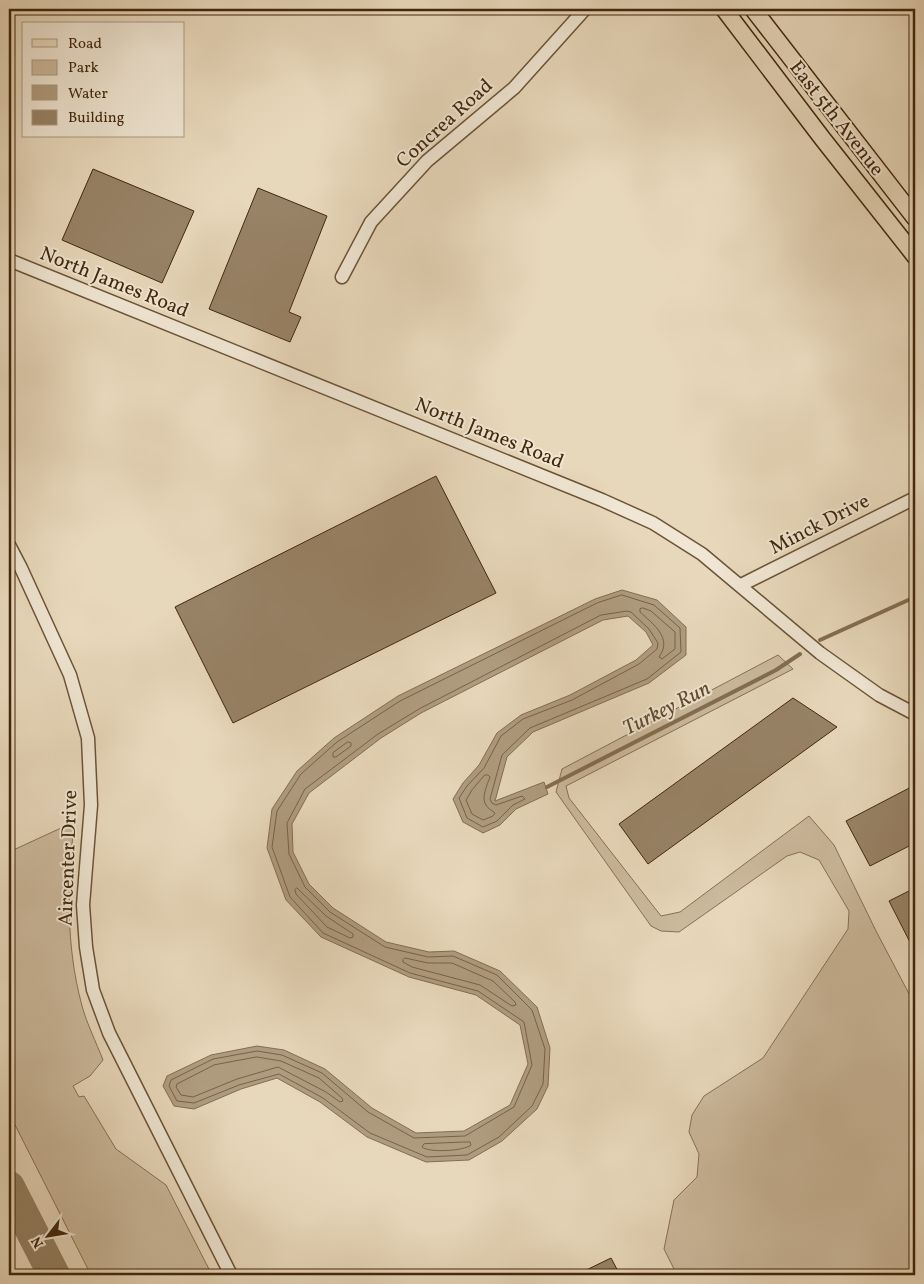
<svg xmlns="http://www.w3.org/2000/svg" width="924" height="1284" viewBox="0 0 924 1284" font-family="Vollkorn,serif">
<rect width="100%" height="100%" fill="#e8d8bb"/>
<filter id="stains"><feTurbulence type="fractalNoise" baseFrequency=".004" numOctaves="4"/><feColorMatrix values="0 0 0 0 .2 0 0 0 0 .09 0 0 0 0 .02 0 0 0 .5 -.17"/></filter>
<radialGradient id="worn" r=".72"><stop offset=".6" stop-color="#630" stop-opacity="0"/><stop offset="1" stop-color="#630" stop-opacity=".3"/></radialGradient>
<g fill="#ccba9d" stroke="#867054">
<polygon points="778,655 793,669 566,786 569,798 661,916 680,912 809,816 834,845 877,933 915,1005 915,1221 911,1223 915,1232 915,1275 677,1275 664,1249 674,1200 697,1177 699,1154 689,1132 692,1115 704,1096 763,1058 848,929 849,911 819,860 800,852 787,856 679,932 661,931 651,926 556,792 562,769"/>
<path d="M 74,822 C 68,886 65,942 82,1006 C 87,1024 96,1042 103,1060 L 90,1076 L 73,1086 L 79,1097 L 84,1096 L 116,1149 L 166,1185 L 212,1275 L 91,1275 L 9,1113 L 9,852 Z"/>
</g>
<polygon fill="#af9c7f" stroke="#836d51" points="622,590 657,600 686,627 686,655 649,683 533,732 507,757 495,801 544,782 548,794 516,809 500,825 483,833 463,822 453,799 463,783 479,765 497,733 521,715 570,695 636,660 653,645 646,632 628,616 603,620 421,713 381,738 309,793 292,824 293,852 309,884 333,908 386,942 429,952 454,951 500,971 537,1007 550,1048 548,1086 537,1109 502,1141 469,1160 426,1162 367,1137 320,1102 277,1078 241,1089 194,1109 174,1106 163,1086 167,1076 211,1055 257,1046 284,1050 325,1069 372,1108 416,1133 464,1131 510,1105 528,1064 520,1025 476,995 409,977 321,937 286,900 267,848 272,809 297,771 334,738 398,696 595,599"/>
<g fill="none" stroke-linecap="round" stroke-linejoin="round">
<g stroke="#786245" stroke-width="1">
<polygon points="622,595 654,605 680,628 681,652 647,679 530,728 502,755 490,799 492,803 496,805 522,796 525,799 513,805 497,821 483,827 467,818 459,798 467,786 484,768 501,736 523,719 572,700 639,664 657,649 658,643 649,629 631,612 627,611 601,615 419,709 378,734 305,789 287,823 289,854 305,887 330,912 385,947 428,957 453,956 497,975 532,1010 545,1049 543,1084 532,1106 499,1137 467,1155 427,1157 370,1133 323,1098 279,1074 239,1085 194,1103 177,1101 169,1086 171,1080 213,1059 257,1051 282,1055 322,1073 368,1112 414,1138 465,1136 514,1107 532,1065 524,1022 478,991 410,973 323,933 290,897 272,847 277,811 301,774 337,742 400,701 597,603"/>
<path d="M 643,608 L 651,611 L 675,632 L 675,649 L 662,659 L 659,657 C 673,638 653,624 640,612 L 640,609 Z"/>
<polygon points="348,742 351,743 351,746 336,757 333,757 333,753"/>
<path d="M 485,775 L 488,775 L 490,777 C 487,785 481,798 486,805 C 488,809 493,811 495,813 L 493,816 L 483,820 L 472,814 L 466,800 L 472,790 Z"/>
<polygon points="297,888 326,916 353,934 353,937 350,938 327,927 296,894 295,890"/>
<polygon points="405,958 428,963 452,963 493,981 515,1002 516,1005 512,1006 480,985 412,967 403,962 403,960"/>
<polygon points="257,1057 281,1061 319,1078 342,1098 343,1101 340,1102 326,1092 278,1067 237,1079 193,1097 181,1095 176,1087 177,1084 214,1065"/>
<path d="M 464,1142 L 470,1142 L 471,1145 C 464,1151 429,1153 422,1147 L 424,1144 Z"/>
</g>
<g stroke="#836d51" stroke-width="4">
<polyline points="820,640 915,597"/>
<polyline points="547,787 776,670 800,654"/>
</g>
<polyline stroke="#948063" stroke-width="32" points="9,1187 54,1275"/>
</g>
<g fill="#988367" stroke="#41270b">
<polygon points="93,169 194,211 162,283 62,240"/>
<polygon points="258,188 327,216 289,312 301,317 290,342 209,309"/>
<polygon points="436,476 496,593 233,723 175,607"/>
<polygon points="793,698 837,727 648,864 619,824"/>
<polygon points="915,785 915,843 870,866 846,821"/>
<polygon points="915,888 915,952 889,901"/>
<polygon points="611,1258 620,1275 576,1275"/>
</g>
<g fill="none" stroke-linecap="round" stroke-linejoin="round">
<g stroke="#6b5337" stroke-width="15">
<g id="minor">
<polyline points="9,260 602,500 653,523 702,554 820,653 879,695 915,714"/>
<polyline points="342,277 371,222 427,161 514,88 585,9"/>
<polyline points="9,545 21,568 70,675 88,738 91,805 83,905 86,947 93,990 109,1033 231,1275"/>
<polyline points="741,585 915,498"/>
</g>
</g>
<g stroke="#41270b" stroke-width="19">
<g id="major">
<polyline points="724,9 822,138 915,256"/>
<polyline points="753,9 915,218"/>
</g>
</g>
<use href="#minor" stroke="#f0e6d3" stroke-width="12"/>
<use href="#major" stroke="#e8d8bb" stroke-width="16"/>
</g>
<g text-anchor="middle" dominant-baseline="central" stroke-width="4" stroke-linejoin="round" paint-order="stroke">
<g font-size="20" fill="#41270b" stroke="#f0e6d3">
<text transform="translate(836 119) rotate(52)">East 5th Avenue</text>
<text transform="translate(445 124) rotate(-42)">Concrea Road</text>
<text transform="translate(114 283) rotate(22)">North James Road</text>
<text transform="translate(489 434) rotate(22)">North James Road</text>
<text transform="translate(820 525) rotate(-27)">Minck Drive</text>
<text transform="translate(69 858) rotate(-88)">Aircenter Drive</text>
</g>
<g font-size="21" font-style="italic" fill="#624a2e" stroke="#f0e6d3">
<text transform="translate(667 709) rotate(-27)">Turkey Run</text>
</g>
</g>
<rect width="924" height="1284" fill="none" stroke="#e8d8bb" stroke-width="30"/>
<rect x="10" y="10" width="904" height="1264" fill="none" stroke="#41270b" stroke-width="2.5"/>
<rect x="15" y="15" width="894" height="1254" fill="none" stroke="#41270b"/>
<rect x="22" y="22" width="162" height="115" fill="#f0e6d3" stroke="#aa9a83"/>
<rect x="32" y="39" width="25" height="8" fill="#e8d8bb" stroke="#aa9a83"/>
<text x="68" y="48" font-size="15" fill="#41270b">Road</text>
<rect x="32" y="60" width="25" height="15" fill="#ccba9d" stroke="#aa9a83"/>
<text x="68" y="72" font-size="15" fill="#41270b">Park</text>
<rect x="32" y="85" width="25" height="15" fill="#af9c7f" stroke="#aa9a83"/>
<text x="68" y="98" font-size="15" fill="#41270b">Water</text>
<rect x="32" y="110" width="25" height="15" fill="#988367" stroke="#aa9a83"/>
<text x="68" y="122" font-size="15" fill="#41270b">Building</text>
<g transform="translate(48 1236) rotate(239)" stroke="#f0e6d3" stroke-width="4" paint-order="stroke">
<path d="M0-4L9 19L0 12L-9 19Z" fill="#41270b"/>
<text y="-8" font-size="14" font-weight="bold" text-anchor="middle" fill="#41270b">N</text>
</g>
<rect width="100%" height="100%" filter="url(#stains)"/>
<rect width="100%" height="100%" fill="url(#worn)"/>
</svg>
